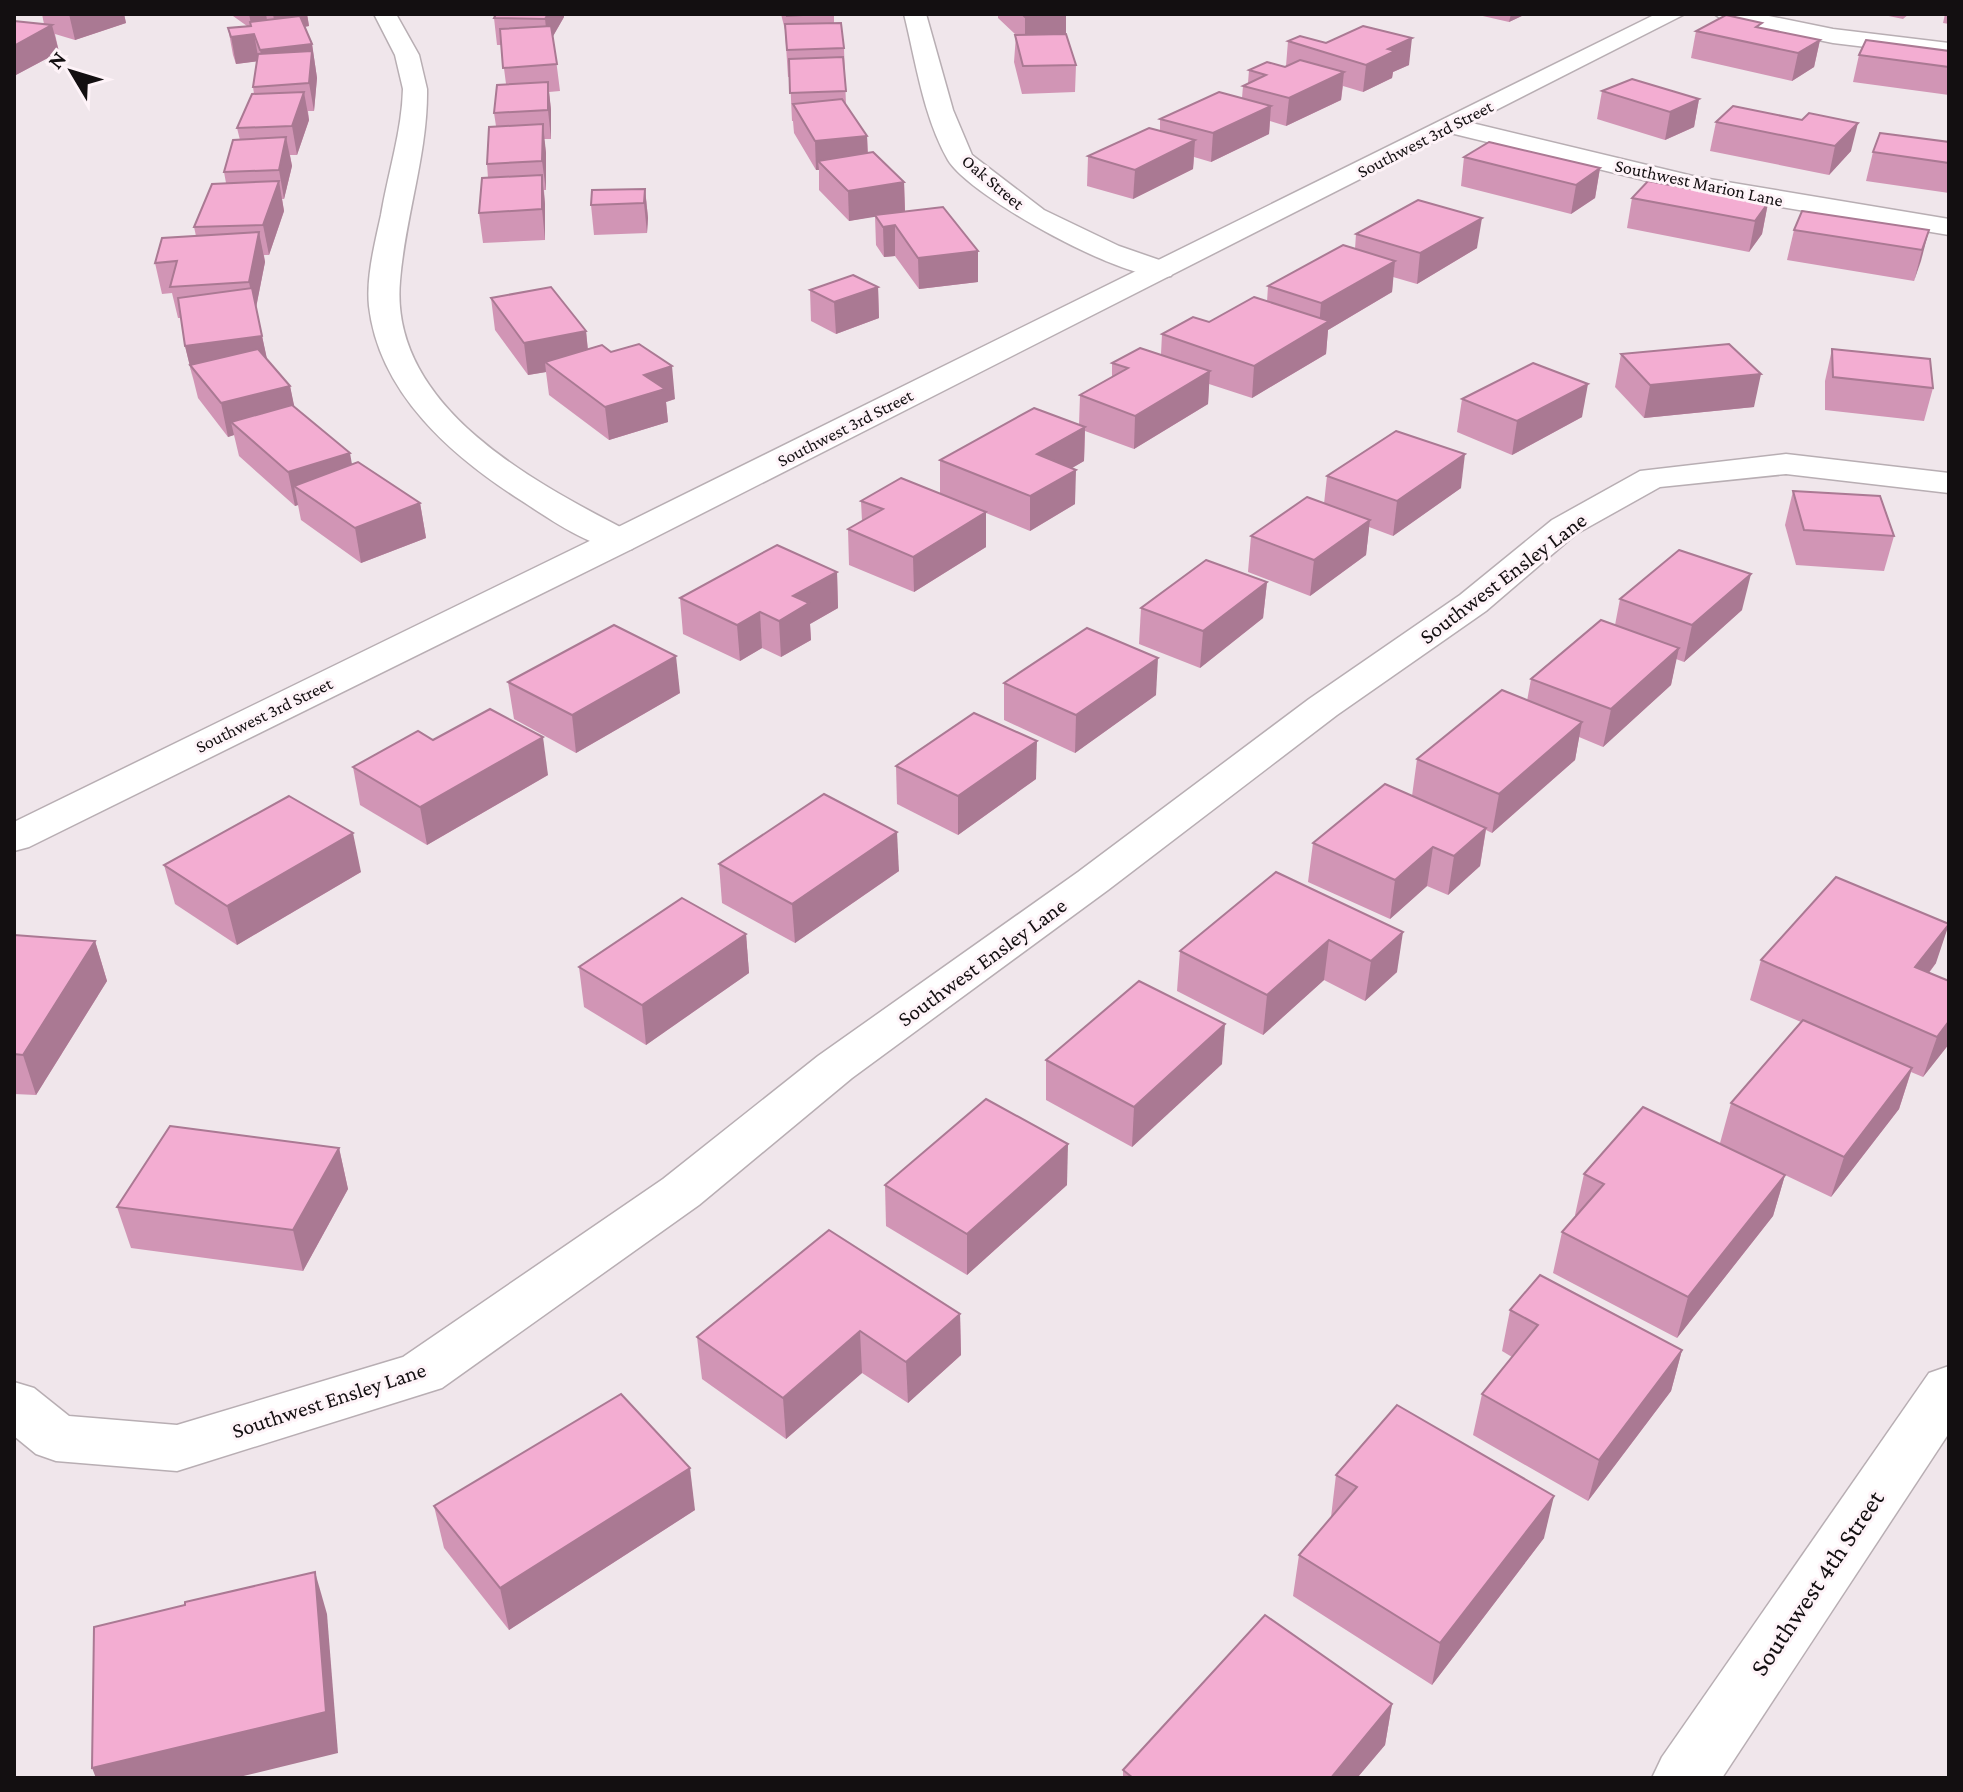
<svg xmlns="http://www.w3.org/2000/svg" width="1963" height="1792" viewBox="0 0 1963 1792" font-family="'Crimson Pro',serif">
<rect width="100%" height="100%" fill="#f0e6eb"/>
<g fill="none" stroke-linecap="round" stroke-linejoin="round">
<g stroke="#b8aeb3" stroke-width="3">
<g id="minor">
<path d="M 374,14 L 396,14 L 419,55 L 427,89 C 428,153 405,217 400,281 C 389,408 537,484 632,533 L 637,541 L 632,549 C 602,556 548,518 522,501 C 453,457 379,394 369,306 C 366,277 375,243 381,215 C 388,173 402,131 403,89 L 395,55 Z"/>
<path d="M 904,14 L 926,14 L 953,110 L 972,155 L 1044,210 L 1119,246 L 1171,264 L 1175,270 L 1171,276 C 1131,286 970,197 948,160 C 923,116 916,62 904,14 Z"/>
<polygon points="1714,14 1759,14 1833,29 1949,43 1949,57 1833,43 1725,21"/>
<polygon points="1451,118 1697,177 1949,219 1949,235 1697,193 1442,131 1438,126"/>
<polygon points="1786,454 1949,473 1949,493 1786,474 1660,487 1576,534 1486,611 1337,715 1108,890 852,1078 699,1205 442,1388 177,1471 56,1461 36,1454 14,1436 14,1382 34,1388 69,1416 177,1425 403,1357 663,1179 818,1056 1078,872 1309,699 1460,595 1552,520 1640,471"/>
<polygon points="1949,1366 1949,1433 1722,1778 1652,1778 1662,1757 1929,1373"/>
</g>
</g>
<g stroke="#b8aeb3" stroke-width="3">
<polygon id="secondary" points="1656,14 1685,14 632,549 29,847 14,851 14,822 606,533"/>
</g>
<use href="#minor" fill="#fff" fill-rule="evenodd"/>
<use href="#secondary" fill="#fff" fill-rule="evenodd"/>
</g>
<g fill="#d195b5">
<polygon points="42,14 124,14 126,23 75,40 55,34 59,52 14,76 44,24"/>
<polygon points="232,14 307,14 309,26 304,27 312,44 317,78 314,111 308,111 309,120 297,155 290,155 292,166 284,199 282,199 284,211 269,255 264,255 265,262 256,307 267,360 290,386 294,407 352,464 420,503 426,538 361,563 301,520 298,505 295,506 239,456 234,435 228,437 198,398 185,346 181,318 178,318 172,293 162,294 155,263 196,236 194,227 226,183 224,172 240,140 237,128 254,94 253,87 257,61 236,64 233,55 228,28 247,26 233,16"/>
<polygon points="496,14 564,14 564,17 553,36 560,91 549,92 551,110 551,139 544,139 546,153 546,190 544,190 545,204 545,240 483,243 479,213 488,178 487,164 496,126 494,113 506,84 501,45 497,45 494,18"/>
<polygon points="781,14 834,14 834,23 844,48 846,105 867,136 868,153 904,182 905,211 978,251 978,282 919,289 895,256 884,257 876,245 875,216 849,221 819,190 819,170 816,170 794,133 793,121 792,121 790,77 788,77 785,30"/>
<polygon points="998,14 1066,14 1066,34 1076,65 1075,92 1022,94 1014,62 1016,35 998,18"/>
<polygon points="1474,14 1526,14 1509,22"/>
<polygon points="1879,14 1909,14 1903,19"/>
<polygon points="1945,14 1949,14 1949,24 1943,23"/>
<polygon points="1761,28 1820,40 1814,67 1792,81 1691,58 1696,31"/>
<polygon points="1288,41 1409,65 1393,72 1392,78 1363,92 1343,86 1341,100 1286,126 1270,121 1269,134 1211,162 1194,157 1193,169 1133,199 1087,186 1088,156 1160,131 1160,119 1242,98 1243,86 1248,83 1249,70 1286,66"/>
<polygon points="1949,51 1949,95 1853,82 1859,55"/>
<polygon points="1602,91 1699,99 1694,127 1665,140 1597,119"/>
<polygon points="1733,106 1851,151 1829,175 1710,151 1716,122"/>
<polygon points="1949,142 1949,193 1866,181 1873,152"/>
<polygon points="1464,157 1600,168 1595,198 1571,214 1461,186"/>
<polygon points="645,189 648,218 647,233 594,235 591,205"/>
<polygon points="1632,198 1768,203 1762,234 1749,252 1627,228"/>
<polygon points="1794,230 1929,230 1914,281 1787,260"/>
<polygon points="1356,234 1477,248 1417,284 1393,277 1392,292 1328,330 1326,354 1252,398 1209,384 1208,404 1134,449 1085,431 1084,461 1072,468 1075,504 1030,531 986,513 986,547 914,592 849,565 848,529 862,521 861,501 940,494 940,460 1079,425 1080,395 1112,378 1112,363 1161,354 1162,334 1209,322 1267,302 1268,286 1355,249"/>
<polygon points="878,287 879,318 836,334 811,321 810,290"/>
<polygon points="491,298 586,331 588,350 675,399 666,402 668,422 609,440 549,395 546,372 528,375 495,330"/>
<polygon points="1832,349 1933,388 1924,421 1825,410 1825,381"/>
<polygon points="1621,354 1754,407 1644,418 1615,387"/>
<polygon points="1462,399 1582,417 1512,455 1457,432"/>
<polygon points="1327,476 1461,488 1393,536 1369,527 1366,555 1310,596 1248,572 1251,536 1324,504"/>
<polygon points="1793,491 1894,536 1884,571 1796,565 1785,525"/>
<polygon points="837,572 838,608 810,624 811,640 781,657 762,648 740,661 683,634 680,598"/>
<polygon points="1267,582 1263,618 1200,668 1139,644 1141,608"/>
<polygon points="1620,599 1742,610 1684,662 1676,659 1671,685 1603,747 1579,737 1575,760 1492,833 1486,830 1480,866 1448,895 1427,886 1390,919 1308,882 1313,843 1412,796 1417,759 1527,701 1531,679 1615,625"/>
<polygon points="508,682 680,693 576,753 514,719"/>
<polygon points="1004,683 1156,695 1075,753 1004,720"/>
<polygon points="433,740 548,775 427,845 360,805 353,767"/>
<polygon points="896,766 1036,779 958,835 897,804"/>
<polygon points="719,864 899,871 795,943 722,903"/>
<polygon points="164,865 361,872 237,945 175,904"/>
<polygon points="1276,872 1397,972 1365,1001 1324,980 1263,1035 1177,991 1180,951"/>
<polygon points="746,934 749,973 646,1045 584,1007 579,967"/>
<polygon points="14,935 95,941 107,981 36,1095 14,1094"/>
<polygon points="1761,960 1936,963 1929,973 1949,1044 1923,1077 1911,1072 1899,1109 1831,1197 1785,1175 1773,1216 1677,1338 1553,1273 1562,1232 1576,1216 1575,1215 1584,1174 1720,1143 1731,1103 1801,1022 1750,1000"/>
<polygon points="1046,1060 1222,1064 1132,1147 1046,1100"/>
<polygon points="339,1148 348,1189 303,1271 131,1248 117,1207"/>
<polygon points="885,1185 1067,1185 967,1275 886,1226"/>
<polygon points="1510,1310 1682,1350 1671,1391 1588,1501 1473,1435 1482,1394 1512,1357 1502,1351"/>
<polygon points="960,1314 961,1355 908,1403 862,1373 786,1439 702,1379 697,1337"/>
<polygon points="1336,1475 1544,1538 1432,1685 1293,1596 1299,1555 1331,1517"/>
<polygon points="434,1506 695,1510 509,1630 444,1548"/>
<polygon points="1392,1704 1385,1745 1357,1778 1123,1778 1123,1770"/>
</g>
<g fill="#aa7993">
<polygon points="69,14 124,14 126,23 75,40"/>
<polygon points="249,14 266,14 268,26 252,29"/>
<polygon points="273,14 307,14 309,26 276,32"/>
<polygon points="548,14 564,14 564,17 548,45 545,19"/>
<polygon points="1056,14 1066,14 1066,39 1025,44 1025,17"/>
<polygon points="1511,14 1526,14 1509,22"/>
<polygon points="52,25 59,52 14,76 14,46"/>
<polygon points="254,34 259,61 236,64 231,37"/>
<polygon points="1412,38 1409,65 1393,72 1392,78 1363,92 1366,65 1388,49"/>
<polygon points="1820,40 1814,67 1792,81 1798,53"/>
<polygon points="312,44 317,78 314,111 309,83 265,77 260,50"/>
<polygon points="1344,72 1341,100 1286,126 1289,98"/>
<polygon points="548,82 551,110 551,139 548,110"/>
<polygon points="304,92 309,120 297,155 292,126"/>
<polygon points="1699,99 1694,127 1665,140 1670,112"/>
<polygon points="1271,106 1269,134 1211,162 1213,133"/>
<polygon points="1858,123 1851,151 1829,175 1835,146"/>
<polygon points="543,124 546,153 546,190 542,161"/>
<polygon points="867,136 868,165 818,161 819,170 816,170 815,141"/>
<polygon points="286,137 292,166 284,199 279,170"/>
<polygon points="1195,140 1193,169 1133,199 1135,170"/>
<polygon points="1600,168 1595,198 1571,214 1576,185"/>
<polygon points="542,175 545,204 545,240 542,209"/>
<polygon points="279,181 284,211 269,255 263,225"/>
<polygon points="904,182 905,212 849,221 848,191"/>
<polygon points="645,189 648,218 647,233 644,203"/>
<polygon points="1768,203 1762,234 1749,252 1755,221"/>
<polygon points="1482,218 1477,248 1417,284 1420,253"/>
<polygon points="895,225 895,256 884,257 883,227"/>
<polygon points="1929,230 1921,261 1914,281 1922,250"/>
<polygon points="259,232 265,262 255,313 249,282"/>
<polygon points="978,251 978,282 919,289 918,258"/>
<polygon points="1395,261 1392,292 1328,330 1326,354 1252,398 1254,366 1319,327 1321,303"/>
<polygon points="878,287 879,318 836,334 834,302"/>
<polygon points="586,331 589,363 545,362 546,372 528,375 524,343"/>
<polygon points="262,336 269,368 190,365 193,379 185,346"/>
<polygon points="672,366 675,399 666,402 668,422 609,440 605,407 644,375"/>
<polygon points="1210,371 1208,404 1134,449 1135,416"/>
<polygon points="1761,374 1754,407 1644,418 1650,385"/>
<polygon points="1588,384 1582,417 1512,455 1517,421"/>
<polygon points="290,386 297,419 231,422 234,435 228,437 221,403"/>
<polygon points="1085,427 1084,461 1036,489 1037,454"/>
<polygon points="350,453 356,487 294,486 298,505 295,506 288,472"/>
<polygon points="1465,454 1461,488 1393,536 1397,501"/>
<polygon points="1076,470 1075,504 1030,531 1030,496"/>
<polygon points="420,503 426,538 361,563 355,528"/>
<polygon points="986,512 986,547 914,592 913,557"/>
<polygon points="1370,520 1366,555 1310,596 1314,560"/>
<polygon points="837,572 838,608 810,624 811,640 781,657 779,621 793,596"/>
<polygon points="1751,574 1742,610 1684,662 1692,625"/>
<polygon points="1267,582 1263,618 1200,668 1203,631"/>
<polygon points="760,612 762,648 740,661 737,625"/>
<polygon points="1679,648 1671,685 1603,747 1611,709"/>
<polygon points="676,656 680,693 576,753 572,715"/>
<polygon points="1158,658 1156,695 1075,753 1076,715"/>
<polygon points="1582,722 1575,760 1492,833 1499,794"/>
<polygon points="543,737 548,775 427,845 420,807"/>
<polygon points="1037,741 1036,779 958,835 958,796"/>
<polygon points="1486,828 1480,866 1448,895 1454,856"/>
<polygon points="897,832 899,871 795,943 792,904"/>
<polygon points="353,833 361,872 237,945 227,906"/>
<polygon points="1433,847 1427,886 1390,919 1395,880"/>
<polygon points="1949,924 1936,963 1902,1007 1915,967"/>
<polygon points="1403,932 1397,972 1365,1001 1371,961"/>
<polygon points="746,934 749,973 646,1045 642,1005"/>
<polygon points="1329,940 1324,980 1263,1035 1267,995"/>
<polygon points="95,941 107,981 36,1095 23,1055"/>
<polygon points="1949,1021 1949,1044 1923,1077 1937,1037"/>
<polygon points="1225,1024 1222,1064 1132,1147 1134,1107"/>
<polygon points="1912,1068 1899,1109 1831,1197 1844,1157"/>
<polygon points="1068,1144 1067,1185 967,1275 967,1234"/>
<polygon points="339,1148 348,1189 303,1271 293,1230"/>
<polygon points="1785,1175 1773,1216 1677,1338 1688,1297"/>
<polygon points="960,1314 961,1355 908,1403 906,1362"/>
<polygon points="860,1331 862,1373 786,1439 783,1398"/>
<polygon points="1682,1350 1671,1391 1588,1501 1599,1460"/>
<polygon points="690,1468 695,1510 509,1630 500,1588"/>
<polygon points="1554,1496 1544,1538 1432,1685 1440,1643"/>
<polygon points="315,1572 327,1614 338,1753 235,1778 96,1778 92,1768"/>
<polygon points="1392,1704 1385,1745 1357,1778 1331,1778"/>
</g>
<g fill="#f3add2" stroke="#aa7993" stroke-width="2">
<polygon points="496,14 548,14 545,19 494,18"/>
<polygon points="787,14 820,14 787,16"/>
<polygon points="1022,14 1056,14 1025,17"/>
<polygon points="1726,15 1762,23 1756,27 1820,40 1798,53 1696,31"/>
<polygon points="300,16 312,44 260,50 254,34 231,37 228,28 251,26 250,22"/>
<polygon points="14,21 52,25 14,46"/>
<polygon points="841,23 844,48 787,50 785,24"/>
<polygon points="551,26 557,64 503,68 500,29"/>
<polygon points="1363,26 1412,38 1388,49 1395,51 1366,65 1288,41 1300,36 1326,43"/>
<polygon points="1066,34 1076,65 1023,66 1015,35"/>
<polygon points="1866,40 1949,51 1949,67 1859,55"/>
<polygon points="312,51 309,83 253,87 258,54"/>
<polygon points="843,57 846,91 790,93 789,59"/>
<polygon points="1300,60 1344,72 1289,98 1243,86 1266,75 1249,70 1267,62 1285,67"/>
<polygon points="1632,79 1699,99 1670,112 1602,91"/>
<polygon points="548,82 548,110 494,113 497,85"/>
<polygon points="304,92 292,126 237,128 252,94"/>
<polygon points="1219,92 1271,106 1213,133 1160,119"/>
<polygon points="842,99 867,136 815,141 793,104"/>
<polygon points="1733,106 1802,120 1809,113 1858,123 1835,146 1716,122"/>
<polygon points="543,124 542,161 487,164 489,127"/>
<polygon points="1149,128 1195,140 1135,170 1088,156"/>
<polygon points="1880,133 1949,142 1949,163 1873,152"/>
<polygon points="286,137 279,170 224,172 233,140"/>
<polygon points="1489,142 1600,168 1576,185 1464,157"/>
<polygon points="873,152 904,182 848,191 818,161"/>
<polygon points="542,175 542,209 479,213 482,178"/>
<polygon points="279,181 263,225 194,227 212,184"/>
<polygon points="1648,181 1768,203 1755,221 1632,198"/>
<polygon points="645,189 644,203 591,205 592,190"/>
<polygon points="1418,200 1482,218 1420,253 1356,234"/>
<polygon points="943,207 978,251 918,258 895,225 883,227 875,215"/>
<polygon points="1802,211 1929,230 1922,250 1794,230"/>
<polygon points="259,232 249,282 170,287 177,261 155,263 162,238"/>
<polygon points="1343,245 1395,261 1321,303 1268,286"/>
<polygon points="853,275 878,287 834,302 810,290"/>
<polygon points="551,287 586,331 524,343 491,298"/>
<polygon points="252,288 262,336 185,346 178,298"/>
<polygon points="1254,297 1329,321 1254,366 1162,334 1193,317 1209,322"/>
<polygon points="639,344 672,366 644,375 665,389 605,407 545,362 602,345 611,352"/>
<polygon points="1729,344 1761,374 1650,385 1621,354"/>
<polygon points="1140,348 1210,371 1135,416 1080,395 1128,368 1112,363"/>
<polygon points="258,349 290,386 221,403 190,365"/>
<polygon points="1832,349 1930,359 1933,388 1833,377"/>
<polygon points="1533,363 1588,384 1517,421 1462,399"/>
<polygon points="292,405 350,453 288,472 231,422"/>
<polygon points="1034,408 1085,427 1037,454 1076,470 1030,496 940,460"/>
<polygon points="1396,431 1465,454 1397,501 1327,476"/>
<polygon points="358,462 420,503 355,528 294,486"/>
<polygon points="901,478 986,512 913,557 848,529 883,509 861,501"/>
<polygon points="1793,491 1880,496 1894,536 1804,530"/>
<polygon points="1307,497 1370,520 1314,560 1251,536"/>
<polygon points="777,545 837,572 793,596 809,603 779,621 760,612 737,625 680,598"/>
<polygon points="1679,550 1751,574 1692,625 1620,599"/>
<polygon points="1206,560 1267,582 1203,631 1141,608"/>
<polygon points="1601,620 1679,648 1611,709 1531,679"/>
<polygon points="614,625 676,656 572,715 508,682"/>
<polygon points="1087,628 1158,658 1076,715 1004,683"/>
<polygon points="1502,690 1582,722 1499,794 1417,759"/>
<polygon points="490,709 543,737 420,807 353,767 418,731 433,740"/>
<polygon points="974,713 1037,741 958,796 896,766"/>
<polygon points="1385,784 1486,828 1454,856 1433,847 1395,880 1313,843"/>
<polygon points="824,794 897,832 792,904 719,864"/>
<polygon points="289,796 353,833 227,906 164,865"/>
<polygon points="1276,872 1403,932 1371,961 1329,940 1267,995 1180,951"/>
<polygon points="1836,877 1949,924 1915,967 1949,981 1949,1021 1937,1037 1761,960"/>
<polygon points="682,898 746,934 642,1005 579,967"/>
<polygon points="14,935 95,941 23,1055 14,1054"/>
<polygon points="1139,981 1225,1024 1134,1107 1046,1060"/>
<polygon points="1803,1020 1912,1068 1844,1157 1731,1103"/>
<polygon points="986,1099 1068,1144 967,1234 885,1185"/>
<polygon points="1643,1107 1785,1175 1688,1297 1562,1232 1604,1184 1584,1174"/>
<polygon points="170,1126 339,1148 293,1230 117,1207"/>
<polygon points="829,1230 960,1314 906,1362 860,1331 783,1398 697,1337"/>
<polygon points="1540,1275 1682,1350 1599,1460 1482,1394 1538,1325 1510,1310"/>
<polygon points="621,1394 690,1468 500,1588 434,1506"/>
<polygon points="1397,1405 1554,1496 1440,1643 1299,1555 1357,1487 1336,1475"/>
<polygon points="315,1572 326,1712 92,1768 94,1627 185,1605 185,1602"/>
<polygon points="1265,1615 1392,1704 1331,1778 1133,1778 1123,1770"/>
</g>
<g text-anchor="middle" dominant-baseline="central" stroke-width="6" stroke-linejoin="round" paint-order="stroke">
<g font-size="18" fill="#130f11" stroke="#fef3f8">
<text transform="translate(1425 139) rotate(-27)">Southwest 3rd Street</text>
<text transform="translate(993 182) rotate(40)">Oak Street</text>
<text transform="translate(1699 183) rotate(12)">Southwest Marion Lane</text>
<text transform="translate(845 428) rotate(-27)">Southwest 3rd Street</text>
<text transform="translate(264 715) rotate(-26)">Southwest 3rd Street</text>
</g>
<g font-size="22" fill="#130f11" stroke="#fef3f8">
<text transform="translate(1503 578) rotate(-37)">Southwest Ensley Lane</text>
<text transform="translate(982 962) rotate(-36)">Southwest Ensley Lane</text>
<text transform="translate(329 1400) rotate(-18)">Southwest Ensley Lane</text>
</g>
<g font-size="26" fill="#130f11" stroke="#fef3f8">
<text transform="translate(1817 1583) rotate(-56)">Southwest 4th Street</text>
</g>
</g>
<rect width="1963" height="1792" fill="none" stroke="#130f11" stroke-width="32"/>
<g transform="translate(72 72) rotate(308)" stroke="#fef3f8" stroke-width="6" paint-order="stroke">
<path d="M0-6L14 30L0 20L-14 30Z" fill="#130f11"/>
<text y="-12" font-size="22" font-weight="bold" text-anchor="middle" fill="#130f11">N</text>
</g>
</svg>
